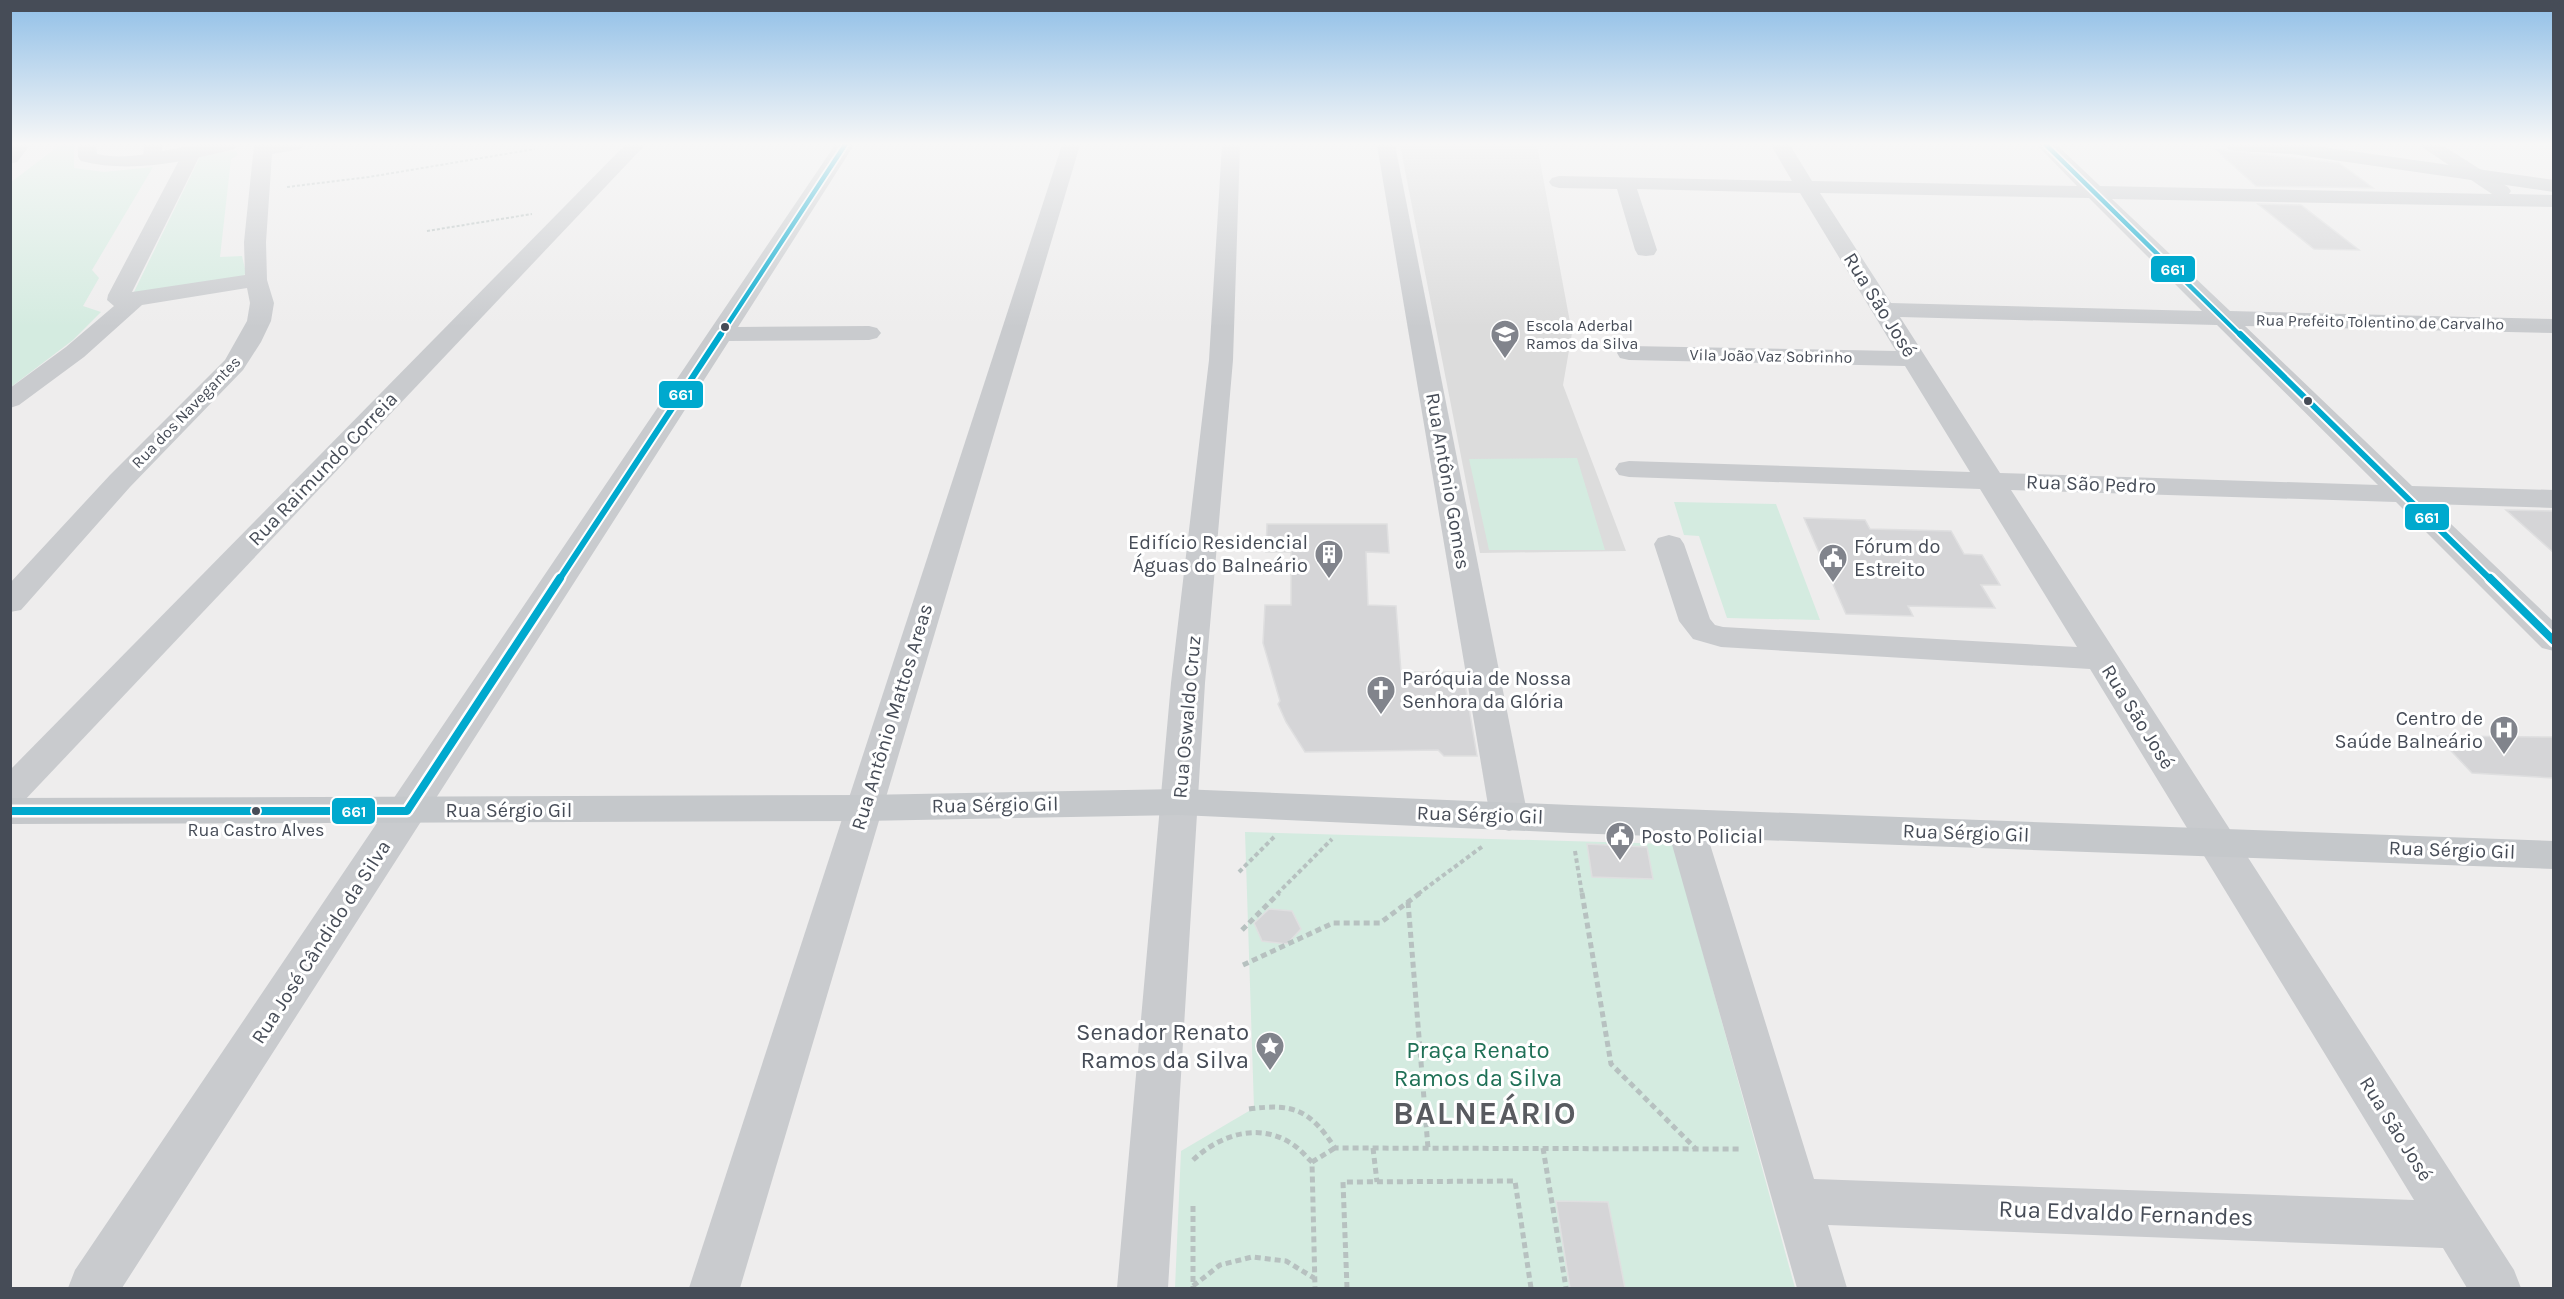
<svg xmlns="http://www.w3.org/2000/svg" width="2564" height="1299" viewBox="0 0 2564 1299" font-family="Karla,sans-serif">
<rect width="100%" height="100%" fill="#eeeded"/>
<polygon fill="#dcdcdc" points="1400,145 1537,145 1572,333 1563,385 1626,551 1480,553"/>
<g fill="#d4ebe0">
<polygon points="60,145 74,145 74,168 104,172 153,167 92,270 99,278 83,306 101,312 73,340 11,387 10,183"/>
<polygon points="236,151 238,155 231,159 220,257 242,256 246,273 243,276 133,294 200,157 216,152"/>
<polygon points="1577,458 1605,550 1489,550 1469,459"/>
<polygon points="1674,502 1776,504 1820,620 1727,618 1699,536 1684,535"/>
<polygon points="1245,832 1673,844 1795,1288 1175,1288 1181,1151 1254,1108"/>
</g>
<g fill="#d5d5d7" stroke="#dfdfe0" stroke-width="1.5">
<polygon points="2215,149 2339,163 2373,188 2256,186"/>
<polygon points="2258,204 2301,205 2359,250 2314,249"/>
<polygon points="2506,510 2553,511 2553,552"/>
<polygon points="1804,518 1865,520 1870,529 1951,531 1964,554 1982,555 2000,585 1981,585 1995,608 1908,606 1913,616 1846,614"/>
<polygon points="1267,524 1387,524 1389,553 1366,552 1368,605 1396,606 1401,672 1463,672 1477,756 1444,756 1438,750 1305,752 1286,722 1278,704 1280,701 1263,643 1265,605 1291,605 1291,552 1266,552"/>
<polygon points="2437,736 2553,737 2553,778 2472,773"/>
<polygon points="1587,844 1647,847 1653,879 1592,877"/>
<polygon points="1269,909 1292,911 1301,929 1287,944 1262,941 1254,923"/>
<polygon points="1556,1201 1608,1202 1625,1288 1570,1288"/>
</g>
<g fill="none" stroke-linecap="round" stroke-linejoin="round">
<g stroke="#b7c1c0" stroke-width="2" stroke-dasharray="3 2" stroke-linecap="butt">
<polyline points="287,187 369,177 535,149"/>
<polyline points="427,231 532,214"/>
</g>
<g stroke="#b7c1c0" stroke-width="4" stroke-dasharray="4.5 3" stroke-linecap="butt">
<polyline points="1575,851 1582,894"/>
<polyline points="1239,872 1275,836"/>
<polyline points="1277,894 1332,839"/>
<polyline points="1418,894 1483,846"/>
</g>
<g stroke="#b7c1c0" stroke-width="5" stroke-dasharray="6 4" stroke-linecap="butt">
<polyline points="1582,893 1611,1064 1696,1149"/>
<polyline points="1408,902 1428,1148"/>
<polyline points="1242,930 1279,893"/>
<polyline points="1243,965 1333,923 1380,923 1420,893"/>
<path d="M 1249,1109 C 1294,1103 1310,1110 1335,1148 L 1739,1149"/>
<polyline points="1373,1148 1377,1182"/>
<polyline points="1543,1148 1566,1288"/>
<path d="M 1193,1160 C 1221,1134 1261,1121 1295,1146 C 1301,1150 1306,1157 1312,1162 L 1315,1288"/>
<polyline points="1312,1162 1335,1148"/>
<polyline points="1193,1206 1193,1288"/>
<polyline points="1193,1286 1220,1265 1252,1257 1286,1261 1314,1278"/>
<polyline points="1347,1288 1343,1182 1515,1181 1531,1288"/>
</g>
<g fill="#c9cbce" fill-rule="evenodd">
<polygon points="144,145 162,145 163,158 160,162 146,162 143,158"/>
<polygon points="254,145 303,145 301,149 272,154 266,242 267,280 274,303 271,321 261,342 243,370 130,487 21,610 10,612 10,583 110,475 225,360 247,321 250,303 247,288 142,305 84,357 19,405 10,408 10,388 66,347 114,306 107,300 108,295 185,149 199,149 201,153 132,292 245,275 244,242"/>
<polygon points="625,145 645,145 23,802 10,806 10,770"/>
<polygon points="835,145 854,145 738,327 869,326 877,328 881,333 877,338 869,340 729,341 122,1288 68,1288 75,1270"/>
<polygon points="1062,145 1080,145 740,1288 689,1288"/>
<polygon points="1222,145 1240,145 1233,360 1205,683 1168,1288 1117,1288 1171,683 1209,360"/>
<polygon points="1377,145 1395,145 1528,817 1522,827 1509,831 1496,827 1490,817"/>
<path d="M 1771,145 L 1790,145 L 1812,181 L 2077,186 L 2037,145 L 2057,145 L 2100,186 L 2492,194 L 2419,145 L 2442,145 L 2508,187 L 2511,191 L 2509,194 L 2554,195 L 2554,207 L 2112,199 L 2230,311 L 2554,319 L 2554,333 L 2245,326 L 2412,486 L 2554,490 L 2554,508 L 2430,504 L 2554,622 L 2554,651 L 2542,648 L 2396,502 L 2011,490 L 2514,1270 L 2521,1288 L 2467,1288 L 2443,1248 L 1828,1225 L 1847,1288 L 1797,1288 L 1671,841 L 1676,831 L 1690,827 L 1704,831 L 1709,841 L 1814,1179 L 2414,1200 L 2090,669 L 1721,647 L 1693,639 L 1679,621 L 1654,544 L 1658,538 L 1669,535 L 1680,538 L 1684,544 L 1710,619 L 1715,625 L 1723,627 L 2077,647 L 1980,489 L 1629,477 L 1619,475 L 1615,469 L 1619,463 L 1629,461 L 1970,472 L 1905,366 L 1629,360 L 1620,358 L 1617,353 L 1620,348 L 1629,346 L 1896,351 L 1800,193 L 1637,189 L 1657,250 L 1654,255 L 1646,256 L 1638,255 L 1635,250 L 1617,189 L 1559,188 L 1552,186 L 1549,182 L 1552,178 L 1559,176 L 1792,181 ZM 1820,193 L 2089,198 L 2202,311 L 1891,303 ZM 1900,317 L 2217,325 L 2378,485 L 2000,473 Z"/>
</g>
<g fill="#c5c8cb" fill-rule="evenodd">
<polygon points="30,145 17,162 10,164 11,145"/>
<path d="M 78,145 L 96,145 L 97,154 C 131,162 166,148 199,145 C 212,144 225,145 237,145 L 235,149 C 185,161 132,174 81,161 L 78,157 Z"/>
<polygon points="2226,145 2309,145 2554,180 2554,192 2292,154 2235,151 2228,149"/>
<polygon points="1180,789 1571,805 2554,841 2554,869 1571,833 1180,815 864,821 10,824 10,798 864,795"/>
</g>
<g stroke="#fff" stroke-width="8">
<g id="bus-1-far2">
<polyline points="2046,145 2241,336"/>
<polyline points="720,336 845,145"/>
</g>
</g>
<g stroke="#fff" stroke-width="10">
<g id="bus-1-far1">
<polyline points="2240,334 2491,580"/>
<polyline points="559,580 721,334"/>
</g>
</g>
<g stroke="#fff" stroke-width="13">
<g id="bus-1">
<polyline points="2490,578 2554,641"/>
<polyline points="10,811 407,811 560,578"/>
</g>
</g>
<use href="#bus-1-far2" stroke="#00a9ce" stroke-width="4.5"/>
<use href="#bus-1-far1" stroke="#00a9ce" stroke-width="6"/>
<use href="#bus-1" stroke="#00a9ce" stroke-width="8"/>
</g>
<linearGradient id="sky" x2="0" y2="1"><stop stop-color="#90bfe7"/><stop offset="0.44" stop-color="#f7f7f7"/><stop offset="1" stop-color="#f7f7f7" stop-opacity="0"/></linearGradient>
<rect width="2564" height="327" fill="url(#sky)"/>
<defs>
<g id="school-pin" transform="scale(1.5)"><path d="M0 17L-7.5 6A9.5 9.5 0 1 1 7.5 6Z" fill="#81848c" stroke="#fff"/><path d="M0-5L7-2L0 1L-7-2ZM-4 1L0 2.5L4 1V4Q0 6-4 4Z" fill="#fff"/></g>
<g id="building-pin" transform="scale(1.5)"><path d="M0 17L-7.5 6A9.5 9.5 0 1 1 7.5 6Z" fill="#81848c" stroke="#fff"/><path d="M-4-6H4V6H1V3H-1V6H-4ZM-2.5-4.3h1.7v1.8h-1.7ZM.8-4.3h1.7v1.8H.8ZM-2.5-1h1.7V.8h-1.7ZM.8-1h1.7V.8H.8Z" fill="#fff"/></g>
<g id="civic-pin" transform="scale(1.5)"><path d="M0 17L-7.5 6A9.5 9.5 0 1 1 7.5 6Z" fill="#81848c" stroke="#fff"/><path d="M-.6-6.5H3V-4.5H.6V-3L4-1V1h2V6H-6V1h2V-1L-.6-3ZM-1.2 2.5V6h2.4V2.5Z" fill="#fff"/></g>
<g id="church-pin" transform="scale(1.5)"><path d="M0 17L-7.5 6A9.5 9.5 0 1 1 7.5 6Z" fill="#81848c" stroke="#fff"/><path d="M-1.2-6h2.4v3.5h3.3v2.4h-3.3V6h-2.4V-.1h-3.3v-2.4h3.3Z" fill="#fff"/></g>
<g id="hospital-pin" transform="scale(1.5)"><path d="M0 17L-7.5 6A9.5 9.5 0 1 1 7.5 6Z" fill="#81848c" stroke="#fff"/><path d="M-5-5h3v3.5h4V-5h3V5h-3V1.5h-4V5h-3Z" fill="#fff"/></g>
<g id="sight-pin" transform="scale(1.5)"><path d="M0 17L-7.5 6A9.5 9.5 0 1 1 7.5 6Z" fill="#81848c" stroke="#fff"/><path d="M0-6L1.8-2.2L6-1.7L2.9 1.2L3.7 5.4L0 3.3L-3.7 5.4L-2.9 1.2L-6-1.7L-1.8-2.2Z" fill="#fff"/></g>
</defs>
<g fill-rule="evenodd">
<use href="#school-pin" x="1505" y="334"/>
<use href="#building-pin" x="1329" y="554"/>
<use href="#civic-pin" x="1833" y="558"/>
<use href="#church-pin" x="1381" y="690"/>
<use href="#hospital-pin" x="2504" y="730"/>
<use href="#civic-pin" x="1620" y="836"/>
<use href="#sight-pin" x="1270" y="1046"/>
</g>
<g fill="#464c57" stroke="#fff" stroke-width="2">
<circle cx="725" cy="327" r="5"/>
<circle cx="2308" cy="401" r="5"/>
<circle cx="256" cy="811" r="5"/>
</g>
<g text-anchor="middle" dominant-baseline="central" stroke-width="6" stroke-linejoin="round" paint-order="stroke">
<g font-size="16" fill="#464c57" stroke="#fff">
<text transform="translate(2380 322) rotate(1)">Rua Prefeito Tolentino de Carvalho</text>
<text transform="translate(1771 356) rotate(1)">Vila João Vaz Sobrinho</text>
<text transform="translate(186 412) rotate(-46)">Rua dos Navegantes</text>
</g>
<g font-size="16" fill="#464c57" stroke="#fff" text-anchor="start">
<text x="1526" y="325">Escola Aderbal<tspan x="1526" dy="18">Ramos da Silva</tspan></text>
</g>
<g font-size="18" fill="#464c57" stroke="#fff">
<text x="256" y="830">Rua Castro Alves</text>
</g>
<g font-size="20" fill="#464c57" stroke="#fff">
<text transform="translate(1880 305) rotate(58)">Rua São José</text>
<text transform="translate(323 469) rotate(-46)">Rua Raimundo Correia</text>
<text transform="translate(1448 481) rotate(80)">Rua Antônio Gomes</text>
<text transform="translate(2091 484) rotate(2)">Rua São Pedro</text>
<text transform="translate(892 717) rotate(-73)">Rua Antônio Mattos Areas</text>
<text transform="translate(1187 717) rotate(-85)">Rua Oswaldo Cruz</text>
<text transform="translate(2138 717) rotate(58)">Rua São José</text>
<text transform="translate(995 805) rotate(-1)">Rua Sérgio Gil</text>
<text x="509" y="810">Rua Sérgio Gil</text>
<text transform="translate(1480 815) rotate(2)">Rua Sérgio Gil</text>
<text transform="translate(1966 833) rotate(2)">Rua Sérgio Gil</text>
<text transform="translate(2452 850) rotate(2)">Rua Sérgio Gil</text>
<text transform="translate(321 942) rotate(-57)">Rua José Cândido da Silva</text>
<text transform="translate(2396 1129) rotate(58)">Rua São José</text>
</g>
<g font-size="20" fill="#464c57" stroke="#fff" text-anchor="start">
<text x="1308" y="542" text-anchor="end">Edifício Residencial<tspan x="1308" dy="23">Águas do Balneário</tspan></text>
<text x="1854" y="546">Fórum do<tspan x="1854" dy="23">Estreito</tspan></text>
<text x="1402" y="678">Paróquia de Nossa<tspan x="1402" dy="23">Senhora da Glória</tspan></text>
<text x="2483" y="718" text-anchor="end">Centro de<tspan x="2483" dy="23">Saúde Balneário</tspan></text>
<text x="1641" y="836">Posto Policial</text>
</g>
<g font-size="24" fill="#464c57" stroke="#fff" text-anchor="end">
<text x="1249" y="1032">Senador Renato<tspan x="1249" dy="28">Ramos da Silva</tspan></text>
</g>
<g font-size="24" fill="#1f7056" stroke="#fff">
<text x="1478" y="1050">Praça Renato<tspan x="1478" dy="28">Ramos da Silva</tspan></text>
</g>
<g font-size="24" fill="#464c57" stroke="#fff">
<text transform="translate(2126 1213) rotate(2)">Rua Edvaldo Fernandes</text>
</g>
<g font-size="32" font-weight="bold" letter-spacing="1.5" fill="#595b60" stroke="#fff">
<text x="1485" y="1113">BALNEÁRIO</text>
</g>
</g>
<g stroke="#fff" stroke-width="2">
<rect x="2150" y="255" width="46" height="28" rx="6" fill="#00a9ce"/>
<rect x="658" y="380" width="46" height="29" rx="6" fill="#00a9ce"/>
<rect x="2404" y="503" width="46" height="28" rx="6" fill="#00a9ce"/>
<rect x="331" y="797" width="45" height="28" rx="6" fill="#00a9ce"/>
</g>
<g font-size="16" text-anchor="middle" font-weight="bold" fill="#fff">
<text x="2173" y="275">661</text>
<text x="681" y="400">661</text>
<text x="2427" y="523">661</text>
<text x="354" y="817">661</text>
</g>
<rect width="2564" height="1299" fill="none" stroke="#464c57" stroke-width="24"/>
</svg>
